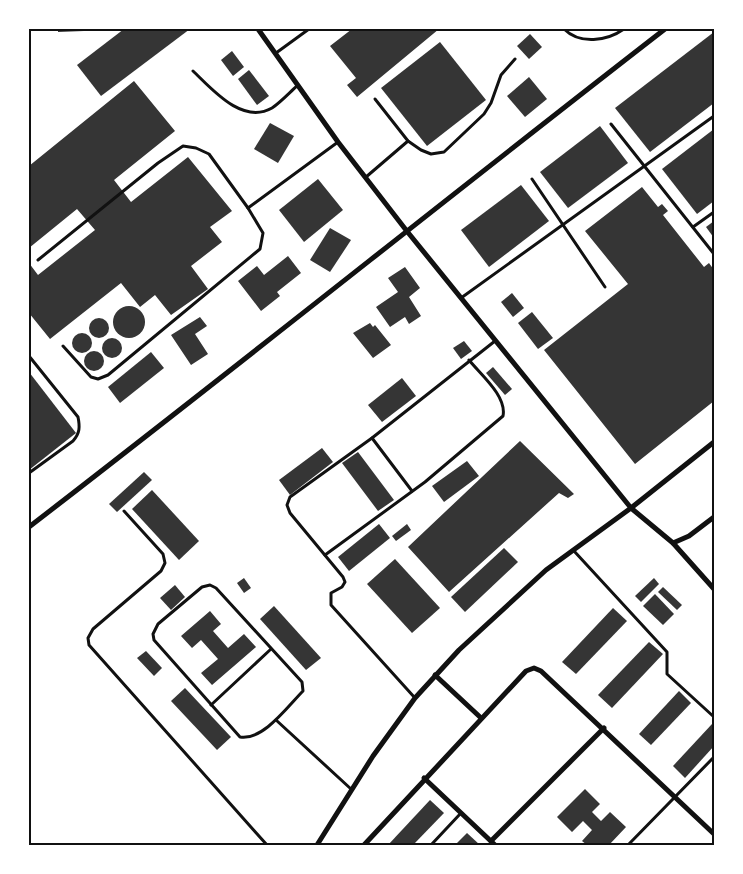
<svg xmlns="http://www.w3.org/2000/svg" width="743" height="874" viewBox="0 0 743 874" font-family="Arial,sans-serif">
<rect width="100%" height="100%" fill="#fff"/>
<g fill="#353535">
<polygon points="58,29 84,29 84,31 58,32"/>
<polygon points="124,29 190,29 101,96 77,65"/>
<polygon points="352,29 439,29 357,97 347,85 356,78 330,46"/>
<polygon points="714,32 714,103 650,152 615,108"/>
<polygon points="530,34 542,47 529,59 517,46"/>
<polygon points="440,42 486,100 427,146 381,88"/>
<polygon points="232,51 244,67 233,76 221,60"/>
<polygon points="249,70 269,96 257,105 238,79"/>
<polygon points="529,77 547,99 525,117 507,96"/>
<polygon points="134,81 175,131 114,180 131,202 188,157 232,211 210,227 222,242 191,266 208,289 171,315 155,295 140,307 121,283 50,339 29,313 29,263 38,275 95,230 77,209 29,248 29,166"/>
<polygon points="270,123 294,136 278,163 254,149"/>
<polygon points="600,126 628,163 568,208 540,172"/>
<polygon points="714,129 714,201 697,214 662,169"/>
<polygon points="318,179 343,210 304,242 279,210"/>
<polygon points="521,185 549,221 489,267 461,230"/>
<polygon points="642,187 658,207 662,204 668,211 663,215 704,267 709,263 714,270 714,401 635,464 544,350 628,284 585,231"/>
<polygon points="714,221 714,238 706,227"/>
<polygon points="330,228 351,240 330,272 310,260"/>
<polygon points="288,256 301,273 277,292 280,296 261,311 238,281 257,266 264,275"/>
<polygon points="405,267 420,288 409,297 421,316 409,324 405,317 390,327 376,307 398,292 388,278"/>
<polygon points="512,293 524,308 513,317 501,302"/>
<circle cx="129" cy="322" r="16"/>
<polygon points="532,312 553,338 538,349 518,323"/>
<polygon points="200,317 207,326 195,334 208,354 191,365 171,335"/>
<circle cx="99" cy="328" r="10"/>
<polygon points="370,323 373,327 375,325 391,345 373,358 353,333"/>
<circle cx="82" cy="343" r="10"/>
<circle cx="112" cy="348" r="10"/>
<polygon points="464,341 472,351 461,359 453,348"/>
<circle cx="94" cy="361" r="10"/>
<polygon points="151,352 164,368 120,403 108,387"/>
<polygon points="493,367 512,389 505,395 486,373"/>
<polygon points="29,372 76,433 29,470"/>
<polygon points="402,378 416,396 382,422 368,405"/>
<polygon points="520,441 574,494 568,498 559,493 449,592 408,547"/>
<polygon points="322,448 333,462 290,495 279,480"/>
<polygon points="358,452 394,500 378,511 342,463"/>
<polygon points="467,461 479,476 444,502 432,486"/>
<polygon points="144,472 152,480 117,512 109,504"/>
<polygon points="152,490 199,541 179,560 132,509"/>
<polygon points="379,524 390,538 349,571 338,557"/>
<polygon points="407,524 411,530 396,541 392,536"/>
<polygon points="504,548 518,562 465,612 451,597"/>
<polygon points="395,559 440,608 412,633 367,584"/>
<polygon points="244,578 251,588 244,593 237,583"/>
<polygon points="654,578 659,584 641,602 635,596"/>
<polygon points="175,585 185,597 171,610 160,598"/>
<polygon points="663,587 682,605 677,610 658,592"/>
<polygon points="655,594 674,614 663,625 643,606"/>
<polygon points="274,606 321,658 306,670 260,619"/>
<polygon points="613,608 627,621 576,674 562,662"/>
<polygon points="210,611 221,624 213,631 228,648 244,634 256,647 212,685 201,673 218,659 201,640 192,648 181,636"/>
<polygon points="649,642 663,654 612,708 598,695"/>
<polygon points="146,651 162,668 154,676 137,658"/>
<polygon points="185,688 231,737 217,750 171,701"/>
<polygon points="679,691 691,703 651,745 639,734"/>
<polygon points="712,724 714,726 714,746 685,778 673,766"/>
<polygon points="585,789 600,804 592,812 601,821 610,812 626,827 609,845 587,845 582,841 592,830 583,821 572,832 557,817"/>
<polygon points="430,800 444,813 413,845 388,845"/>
<polygon points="467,833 480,845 455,845"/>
</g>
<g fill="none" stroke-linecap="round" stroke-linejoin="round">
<g stroke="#111" stroke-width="3">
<path d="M 564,29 C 580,45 607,41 624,29"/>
<polyline points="276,53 309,29"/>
<path d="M 193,71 C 212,89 242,125 272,108 C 281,102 290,92 298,85"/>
<polyline points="611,124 714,254"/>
<polyline points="408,141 421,150 431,154 444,152 484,114 491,103 501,75 515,59"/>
<polyline points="366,177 408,141 375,99"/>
<polyline points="532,179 605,287"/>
<polyline points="693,227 714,212"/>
<polyline points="38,260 158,163 183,146 196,148 209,154 248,208 338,142"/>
<polyline points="461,298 714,116"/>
<polyline points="63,346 91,377 98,379 108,375 260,249 263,233 248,208"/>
<path d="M 29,356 L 78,417 C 80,427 80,433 73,441 L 29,473"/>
<polyline points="372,438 412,491"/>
<polyline points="124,511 163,554 165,563 161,571 93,629 88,638 89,645 267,845"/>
<polyline points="574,551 667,652 667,674 714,717"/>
<path d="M 325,555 L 425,482 L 503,416 C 507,396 481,375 469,360"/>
<path d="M 210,585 L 216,588 L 302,682 L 303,691 C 288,706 263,741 240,737 L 154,640 L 153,634 L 158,624 L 202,587 Z"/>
<polyline points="415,698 331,605 331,593 342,587 345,582 343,577 290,513 287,505 290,497 372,438 495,341"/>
<polyline points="211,705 271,649"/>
<polyline points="276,720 351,789"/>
<polyline points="431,845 461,813"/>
<polyline points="628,845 714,757"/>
</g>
<g stroke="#111" stroke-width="5">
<polyline points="258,29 338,142 406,230 631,508 673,543 689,536 714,517"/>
<path d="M 29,527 C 242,363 452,194 665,29"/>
<polyline points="673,543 714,589"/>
<polyline points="435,675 480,717"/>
<polyline points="424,778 495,845"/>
<polyline points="491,841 604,728"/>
<polyline points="317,845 373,756 415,698 459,650 546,570 631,508 714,442"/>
<polyline points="364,845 526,671 534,668 541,671 714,834"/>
</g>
</g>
<rect width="743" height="874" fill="none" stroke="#ffffff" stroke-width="60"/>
<rect x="30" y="30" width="683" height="814" fill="none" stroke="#111" stroke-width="2"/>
</svg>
